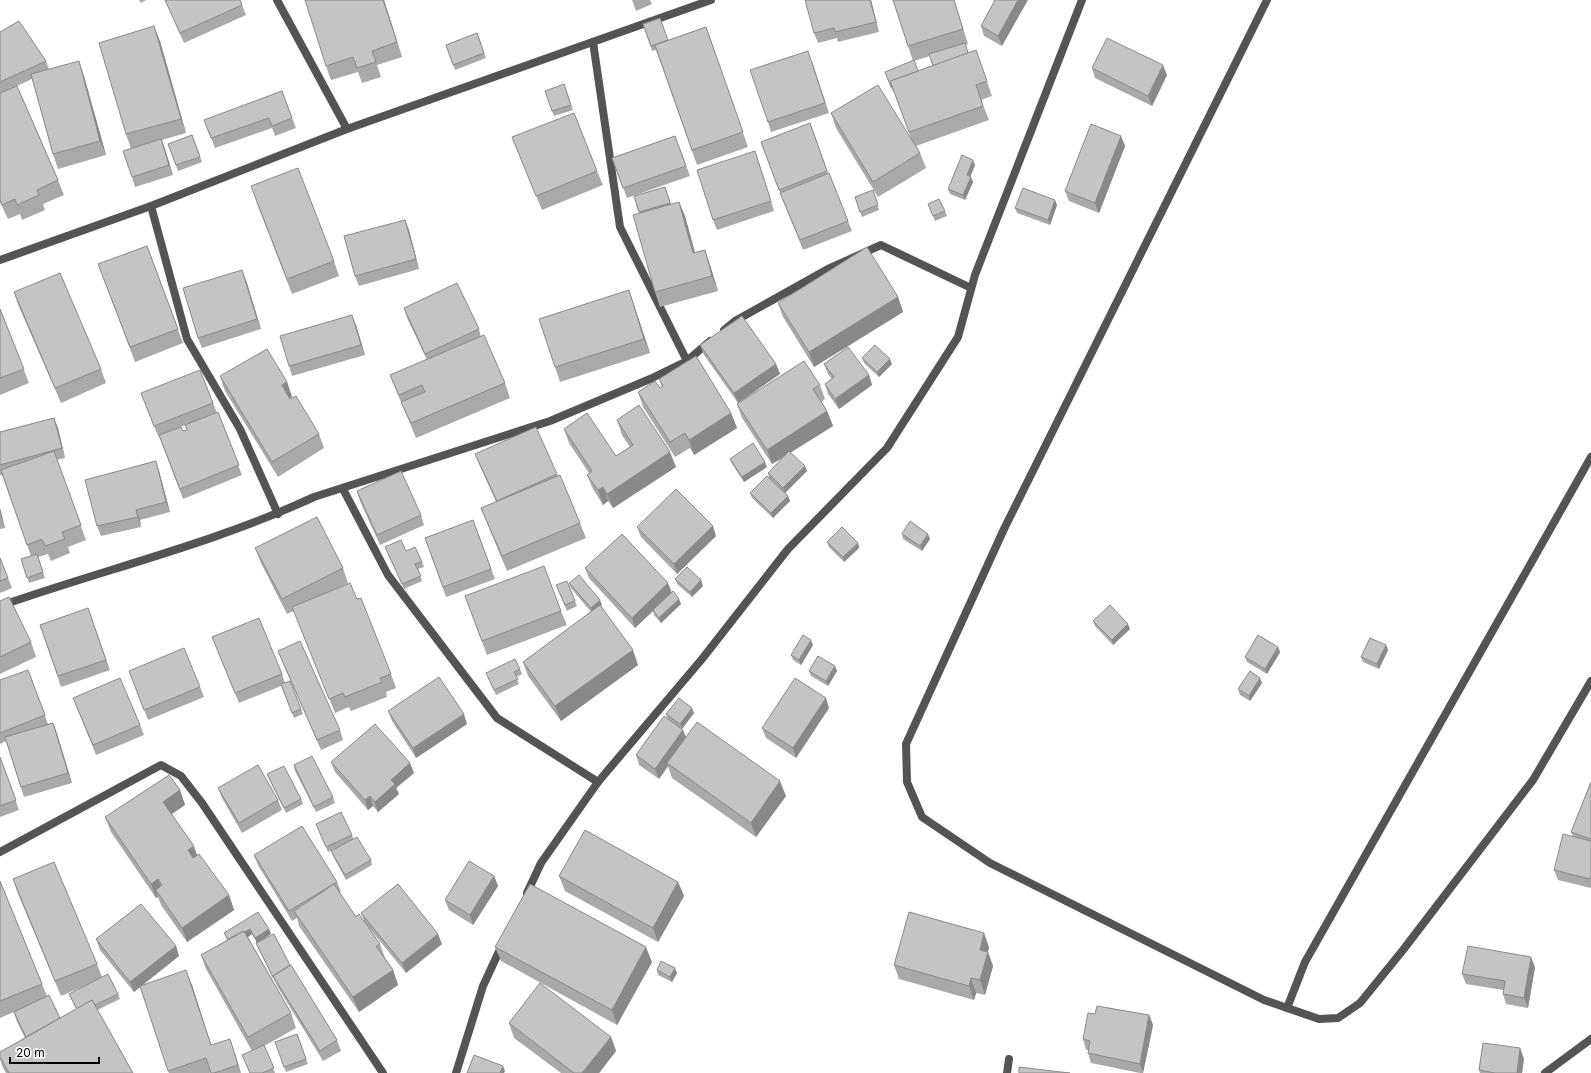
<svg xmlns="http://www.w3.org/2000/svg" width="1591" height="1073" viewBox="0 0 1591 1073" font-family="Inter,sans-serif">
<rect width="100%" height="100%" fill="#fff"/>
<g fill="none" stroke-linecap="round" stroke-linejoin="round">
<g stroke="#545454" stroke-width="8">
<polyline points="1267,0 1004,529 906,744 907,782 922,817 990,863 1264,1000 1319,1019 1338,1018 1360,1003 1403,950 1533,780 1591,681"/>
<polyline points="1287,1008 1305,962 1591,457"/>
</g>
<g stroke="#545454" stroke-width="8">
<polyline points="277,0 347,129"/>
<polyline points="593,42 620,227 687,361"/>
<polyline points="151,206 187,339 240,429 278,514"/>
<polyline points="0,260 151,206 347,129 711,0"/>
<polyline points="724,330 735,321 828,269 881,245 971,288"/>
<polyline points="343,489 388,575 497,718 598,782"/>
<path d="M 0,606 C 105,569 213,544 314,497 L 550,421 L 650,379 L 687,361 L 710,341"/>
<polyline points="0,852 161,765 181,776 202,803 383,1073"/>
<polyline points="527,893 541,863 598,782 702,659 788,549 887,448 958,337 975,275 1082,0"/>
<polyline points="456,1073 483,986 502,945"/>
<polyline points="1007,1073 1009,1059"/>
<polyline points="1545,1073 1591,1039"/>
</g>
</g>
<g fill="#a9a9a9" fill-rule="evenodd">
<polygon points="139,0 146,0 141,3"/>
<polygon points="165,0 240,0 246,15 184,43"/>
<polygon points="384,0 402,57 377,65 381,77 362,83 358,72 331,80 326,66"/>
<polygon points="632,0 650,0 652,4 636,11"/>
<polygon points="871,0 879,32 838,42 837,38 818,43 814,33"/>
<path d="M 954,0 L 968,44 L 965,45 L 968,53 L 976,50 L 992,96 L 981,100 L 989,120 L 916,146 L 920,153 L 926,168 L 878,197 L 836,128 L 831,113 L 911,138 L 894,92 L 893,92 L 885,72 L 913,61 L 908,46 ZM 930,56 L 933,66 L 918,71 L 914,61 Z"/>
<polygon points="995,0 1002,46 984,36 981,26"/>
<polygon points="643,24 668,40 706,27 748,147 697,165 656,50 652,51"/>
<polygon points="0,32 46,61 49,69 84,76 106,155 58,169 53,154 32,79 17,86 58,180 64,195 43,204 45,210 22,220 20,214 8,219 0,202"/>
<polygon points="477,33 486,58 455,70 446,45"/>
<polygon points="160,41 186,133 162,140 173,175 135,187 132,177 131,149 126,134"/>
<polygon points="812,61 829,113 771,132 768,122"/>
<polygon points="1092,68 1167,75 1152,106 1095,78"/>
<polygon points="564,84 573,110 554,116 545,91"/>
<polygon points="282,91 296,128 275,136 272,128 215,148 204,120"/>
<polygon points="810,123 828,173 852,231 803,250 784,203 761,142"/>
<polygon points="192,135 202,162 178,171 168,144"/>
<polygon points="675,136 690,176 627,198 612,158"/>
<polygon points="1121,136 1125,146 1099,213 1069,201 1065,191"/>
<polygon points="512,137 597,171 603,185 542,210 518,152"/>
<polygon points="758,161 774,211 717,230 713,220"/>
<polygon points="975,165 970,177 973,182 965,200 950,194 948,189"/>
<polygon points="665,187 671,204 679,202 685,216 695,253 705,250 710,265 718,291 660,307 655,292 639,213 634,196"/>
<polygon points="873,190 879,210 862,217 855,197"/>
<polygon points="256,201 334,261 339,276 292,294"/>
<polygon points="928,204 945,211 947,216 935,221"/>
<polygon points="1057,205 1050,225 1017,213 1015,208"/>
<polygon points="405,220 409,230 419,269 359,286 355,276"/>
<polygon points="147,246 183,343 135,362 98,264"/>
<polygon points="246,280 261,329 202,348 198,338"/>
<polygon points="14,292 101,369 106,383 61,403 19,307"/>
<polygon points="898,297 903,312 814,367 783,317 778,303"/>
<polygon points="634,305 650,353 560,382 555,367"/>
<polygon points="404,308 479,329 481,337 505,383 510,398 416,438 396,390 390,375 427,360 407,318"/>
<polygon points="0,309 29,383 0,395"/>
<polygon points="356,325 365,355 292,376 289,366"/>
<polygon points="700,345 776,364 780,374 738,403 704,355"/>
<polygon points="862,358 892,364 879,377 864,363"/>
<polygon points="824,364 869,375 872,385 839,409 828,394 825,384 832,379 828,374"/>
<polygon points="220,376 287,382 292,397 290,398 319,434 324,448 278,477 225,391"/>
<polygon points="659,379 731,413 737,428 694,455 690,448 675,457 643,407 638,392 660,388 662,387"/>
<polygon points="820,385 825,399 821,402 827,411 833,426 790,453 807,471 785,493 790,501 773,518 752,498 750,493 769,478 768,473 783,458 772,464 742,418 737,404"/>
<path d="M 141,393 L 213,403 L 242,475 L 183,499 L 159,436 L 158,436 ZM 185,425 L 187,430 L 183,431 L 181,427 Z"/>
<polygon points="54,418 58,428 65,458 57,460 86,540 68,547 70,553 51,561 48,554 38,557 45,578 29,583 21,559 31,556 2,475 0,475 0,432"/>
<polygon points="617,420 676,467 613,508 608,501 603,505 593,489 587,475 589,473 569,443 564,429 616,456 630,447 622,435"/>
<polygon points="475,454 557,474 580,523 586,538 507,571 487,523 481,508 496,502 479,464"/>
<polygon points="730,459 767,467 744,482 732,464"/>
<polygon points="159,471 170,512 140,520 141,527 101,536 97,526"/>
<polygon points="357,491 421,515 424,525 380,545 360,501"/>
<polygon points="0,508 5,528 0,529"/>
<polygon points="473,520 495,579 446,597 425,538"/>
<polygon points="637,527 716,536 677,574 641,537"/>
<polygon points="902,534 930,539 922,551 903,539"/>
<polygon points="827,542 858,543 859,548 844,562 829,547"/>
<polygon points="385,547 406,551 422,562 424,567 418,569 422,581 404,589"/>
<polygon points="255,548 343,568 348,583 338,588 357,599 391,674 396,688 386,692 387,697 351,711 349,707 335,713 294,611 287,614 261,563"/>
<polygon points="0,558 12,588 0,593"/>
<polygon points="585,568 672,592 681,604 661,623 654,615 653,611 635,628 589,578"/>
<polygon points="675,579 701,580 703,586 692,597 677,584"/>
<polygon points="569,583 602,605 601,606 638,665 561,721 528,676 523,662 591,612 571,588"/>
<polygon points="558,590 575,601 577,606 567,611"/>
<polygon points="465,596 561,611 567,625 487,655"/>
<polygon points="0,601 31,642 36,657 0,674"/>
<polygon points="88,608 110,670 61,687 40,625"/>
<polygon points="1093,621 1130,629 1113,645 1095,626"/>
<polygon points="212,637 282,674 285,683 290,681 303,714 294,718 281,686 239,703"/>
<polygon points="813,645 801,665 793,660 791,655"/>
<polygon points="1386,645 1388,650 1379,669 1363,662 1361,657"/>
<polygon points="1278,647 1280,652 1267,674 1247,662 1245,657"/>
<polygon points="278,651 340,730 343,740 321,750 282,661"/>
<polygon points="520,669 522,674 516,677 519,684 496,695 486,673"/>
<polygon points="28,670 48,724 53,723 72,783 24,797 6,741 0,744 0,680"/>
<polygon points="129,671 200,687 204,697 148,720"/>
<polygon points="809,671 837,671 828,686 811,676"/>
<polygon points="1262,683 1250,701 1240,695 1238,689"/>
<polygon points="73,698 140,725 144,735 96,755"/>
<polygon points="829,708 796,758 766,738 762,728"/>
<polygon points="388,711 467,724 416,758 392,721"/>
<polygon points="694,713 682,729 686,737 786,796 756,837 672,778 668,766 659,779 639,765 636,755 668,719 666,714"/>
<polygon points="0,757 19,810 0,817"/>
<polygon points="331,762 410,763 414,773 396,788 399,794 378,812 373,806 368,810 335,772"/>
<polygon points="294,765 333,797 335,803 316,812 295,771"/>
<polygon points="267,774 301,799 303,804 286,813 269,779"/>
<polygon points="1591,782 1591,888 1558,880 1554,870 1573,837 1571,832"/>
<polygon points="218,788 278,800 282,810 242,833 222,798"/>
<polygon points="180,790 185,805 172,814 197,855 229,895 234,910 187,942 161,905 158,897 156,898 111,832 105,817"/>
<polygon points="316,824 352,835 353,838 371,860 372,865 346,880 333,856 331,851 338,847 328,852"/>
<polygon points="254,855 337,882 341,892 339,892 356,917 365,923 361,913 442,944 406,973 366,924 380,944 385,958 393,970 398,985 359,1012 299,926 297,918 292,921 258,865"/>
<polygon points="494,876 498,886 473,925 449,910 445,900"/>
<polygon points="559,876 678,882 684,896 658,942 565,891"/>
<polygon points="13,879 97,964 102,977 118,994 120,999 97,1010 133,1073 6,1073 3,1068 0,1059 0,1052 25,1038 17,1022 14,1012 0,1018 0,881 47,996 60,1018 76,1009 69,994 91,983 61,996 18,894"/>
<polygon points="269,929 271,934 257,943 252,934 248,937 291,1013 296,1028 264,1046 275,1073 250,1073 242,1055 252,1051 206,969 201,955 227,940 224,933"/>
<polygon points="96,939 176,946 179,956 142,985 192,985 211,1045 235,1054 241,1073 211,1073 211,1072 209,1073 169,1073 140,987 134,992 100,950"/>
<polygon points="256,943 290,965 337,1040 341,1051 323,1061 277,986 275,981 275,982 258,948"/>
<polygon points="495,947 652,962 617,1025 501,961"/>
<polygon points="989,947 988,952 993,966 985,995 976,993 974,1000 899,979 894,965"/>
<polygon points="1535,967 1528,1008 1506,1004 1503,994 1503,990 1466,984 1462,974"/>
<polygon points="657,970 677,973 672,982 658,975"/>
<polygon points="1095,1014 1149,1015 1153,1025 1143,1073 1140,1073 1091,1063 1088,1053 1088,1050 1086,1050 1083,1039"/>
<polygon points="509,1023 611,1037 616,1051 599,1073 561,1073 514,1038"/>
<polygon points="297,1034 308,1064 286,1072 275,1042"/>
<polygon points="1520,1048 1524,1059 1522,1073 1480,1073 1479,1070"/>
</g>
<g fill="#898989">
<polygon points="383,0 384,0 402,57"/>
<polygon points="870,0 871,0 879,32 876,22"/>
<polygon points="1018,0 1028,0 1002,46 998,36"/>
<polygon points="154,26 160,41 186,133 181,119"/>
<polygon points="79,61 84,76 106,155 100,141"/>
<polygon points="1163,65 1167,75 1152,106 1148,96"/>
<polygon points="1121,136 1125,146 1099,213 1095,203"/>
<polygon points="161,139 165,149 173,175 169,165"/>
<polygon points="755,151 758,161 774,211 771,201"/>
<polygon points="973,160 975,165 969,180 967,175"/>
<polygon points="971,177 973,182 965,200 963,195"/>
<polygon points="1055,200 1057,205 1050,225 1048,220"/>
<polygon points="679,202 685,216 699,267 693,253"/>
<polygon points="405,220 409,230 419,269 416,259"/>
<polygon points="705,250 710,265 718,291 712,276"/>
<polygon points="242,270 246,280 261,329 257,319"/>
<polygon points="629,290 650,353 644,339"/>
<polygon points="898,297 903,312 814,367 809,352"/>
<polygon points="352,315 356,325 365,355 361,345"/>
<polygon points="890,359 892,364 879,377 877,372"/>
<polygon points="776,364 780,374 738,403 734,393"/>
<polygon points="869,375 872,385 839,409 835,399"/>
<polygon points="287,382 292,397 287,400 282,385"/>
<polygon points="827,411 833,426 772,464 767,450"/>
<polygon points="731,413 737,428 694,455 689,440"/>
<polygon points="54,418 58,428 65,458 62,448"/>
<polygon points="670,452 676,467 613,508 607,494"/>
<polygon points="156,461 159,471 170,512 166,502"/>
<polygon points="765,462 767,467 744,482 742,477"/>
<polygon points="805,466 807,471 785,493 783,488"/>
<polygon points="603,487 608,501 603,505 598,490"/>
<polygon points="788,496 790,501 773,518 771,513"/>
<polygon points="0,508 5,528 0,513"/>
<polygon points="136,510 140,520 141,527 138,517"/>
<polygon points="713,526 716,536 677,574 674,564"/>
<polygon points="928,534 930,539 922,551 920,546"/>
<polygon points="858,543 859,548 844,562 843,557"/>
<polygon points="701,580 703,586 692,597 690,592"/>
<polygon points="668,583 672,593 635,628 632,618"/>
<polygon points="679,599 681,604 661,623 659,618"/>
<polygon points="600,600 602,605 592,613 591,608"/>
<polygon points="1128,624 1130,629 1113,645 1112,640"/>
<polygon points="811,640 813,645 801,665 799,660"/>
<polygon points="1386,645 1388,650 1379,669 1377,664"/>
<polygon points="1278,647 1280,652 1267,674 1265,669"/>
<polygon points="633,650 638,665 561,721 555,706"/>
<polygon points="835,666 837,671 828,686 826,681"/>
<polygon points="1260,678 1262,683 1250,701 1249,696"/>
<polygon points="826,698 829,708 796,758 793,748"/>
<polygon points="692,708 694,713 682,729 680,724"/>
<polygon points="464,714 467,724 416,758 413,748"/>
<polygon points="53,723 57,733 72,783 68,773"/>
<polygon points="683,730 687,740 667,763 668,766 659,779 655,769"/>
<polygon points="410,763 414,773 396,788 399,794 378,812 375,802 391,780"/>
<polygon points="780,781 786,796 756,837 751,823"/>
<polygon points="180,790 185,805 168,816 163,802"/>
<polygon points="370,796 373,806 368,810 365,800"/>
<polygon points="194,846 199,861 193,865 188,850"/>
<polygon points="494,876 498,886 473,925 470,915"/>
<polygon points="158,879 163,893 156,890 158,897 156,898 151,884"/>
<polygon points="678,882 684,896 658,942 653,928"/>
<polygon points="229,895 234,910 187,942 182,928"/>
<polygon points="250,929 252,934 232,947 230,942"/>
<polygon points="269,929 271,934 257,943 255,938"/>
<polygon points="984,933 989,947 988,952 993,966 985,995 980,980 980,950"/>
<polygon points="438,934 442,944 406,973 402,963"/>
<polygon points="176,946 179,956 134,992 130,982"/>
<polygon points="646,947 652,962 617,1025 612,1010"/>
<polygon points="1531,957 1535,967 1528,1008 1524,998"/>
<polygon points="675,968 677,973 672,982 670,977"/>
<polygon points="186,970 192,985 216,1060"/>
<polygon points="393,970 398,985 359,1012 353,997"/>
<polygon points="971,978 976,993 974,1000 969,986"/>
<polygon points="1149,1015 1153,1025 1143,1073 1140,1064"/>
<polygon points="611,1037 616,1051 599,1073 582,1073"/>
<polygon points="230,1039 235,1054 241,1073 238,1065"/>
<polygon points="1520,1048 1524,1059 1522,1073 1517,1073"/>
<polygon points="503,1066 505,1071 504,1073 500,1073"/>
</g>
<g fill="#c4c4c4" stroke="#898989">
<polygon points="165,0 240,0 242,5 180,33"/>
<polygon points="305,0 383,0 397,42 372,51 376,62 357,68 353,57 326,66"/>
<polygon points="805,0 870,0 876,22 835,32 834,28 814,33"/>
<polygon points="893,0 954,0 963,29 908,46"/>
<polygon points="995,0 1018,0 998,36 981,26"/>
<polygon points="660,18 668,40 651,46 643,24"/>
<polygon points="19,21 46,61 0,82 0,32"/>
<polygon points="154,26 181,119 126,134 99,43"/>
<polygon points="706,27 743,132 692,150 655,45"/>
<polygon points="477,33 484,53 453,65 446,45"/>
<polygon points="1107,38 1163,65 1148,96 1092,68"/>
<polygon points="965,43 968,53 933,66 929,54"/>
<polygon points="976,50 987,81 976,85 983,106 909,132 890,81"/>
<polygon points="808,51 825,103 768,122 750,70"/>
<polygon points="914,60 918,71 890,81 892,87 891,87 885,72"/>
<polygon points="79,61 100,141 53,154 31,74"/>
<polygon points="564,84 571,105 552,111 545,91"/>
<polygon points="878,85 920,153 873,182 831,113"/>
<polygon points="17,86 58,180 37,190 39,195 17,205 15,199 2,205 0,199 0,93"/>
<polygon points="282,91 292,118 272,126 269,118 211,138 204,120"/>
<polygon points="574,113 597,171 536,196 512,137"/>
<polygon points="810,123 827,171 779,190 761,142"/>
<polygon points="1091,124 1121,136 1095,203 1065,191"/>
<polygon points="192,135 200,157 176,165 168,144"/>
<polygon points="675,136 686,166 623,188 612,158"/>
<polygon points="161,139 169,165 132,177 123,151"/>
<polygon points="755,151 771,201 713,220 697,170"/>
<polygon points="962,155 973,160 967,175 971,177 963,195 948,189"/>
<polygon points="298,168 334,261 287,279 251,186"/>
<polygon points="829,173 848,221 800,240 780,193"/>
<polygon points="665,187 670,203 639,212 634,196"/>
<polygon points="1023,188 1055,200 1048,220 1015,208"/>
<polygon points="873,190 878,205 860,212 855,197"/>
<polygon points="939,199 945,211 933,216 928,204"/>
<polygon points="679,202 693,253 705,250 712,276 655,292 633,215"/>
<polygon points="405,220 416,259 355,276 344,236"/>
<polygon points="147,246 178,329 130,347 98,264"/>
<polygon points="867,247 898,297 809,352 778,303"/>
<polygon points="242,270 257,319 198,338 183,288"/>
<polygon points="60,273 101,369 55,388 14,292"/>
<polygon points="457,283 479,329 425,354 404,308"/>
<polygon points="629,290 644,339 555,367 539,319"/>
<polygon points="0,309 24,369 0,378"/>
<polygon points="352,315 361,345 289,366 280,336"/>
<polygon points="742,316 776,364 734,393 700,345"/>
<polygon points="484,335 505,383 411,423 401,402 425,392 422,385 399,395 390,375"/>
<polygon points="875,345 890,359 877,372 862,358"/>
<polygon points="848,347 869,375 835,399 825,384 834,377 824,364"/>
<polygon points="267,349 287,382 282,385 290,399 296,396 319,434 272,462 220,376"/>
<polygon points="696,356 731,413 689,440 685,433 670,442 638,392 655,381 660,388 663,386 659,379"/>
<polygon points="804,361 820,385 813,389 827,411 767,450 737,404"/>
<polygon points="200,370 213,403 154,426 141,393"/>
<polygon points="639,405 670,452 607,494 603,487 598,490 587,475 592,471 564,429 587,413 616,456 633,445 617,420"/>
<polygon points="218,412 239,465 180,489 159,435 181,427 183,431 187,430 185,425"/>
<polygon points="54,418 62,448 0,465 0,432"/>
<polygon points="536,427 557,474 497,501 475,454"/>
<polygon points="753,443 765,462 742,477 730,459"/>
<polygon points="54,451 81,525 62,532 65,539 45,546 42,539 27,545 1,470"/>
<polygon points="789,451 805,466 783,488 768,473"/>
<polygon points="156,461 166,502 136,510 138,517 97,526 85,480"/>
<polygon points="401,471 421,515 377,535 357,491"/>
<polygon points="560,475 580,523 502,556 481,508"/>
<polygon points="767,476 788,496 771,513 750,493"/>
<polygon points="676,489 713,526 674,564 637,527"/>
<polygon points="317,517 343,568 282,599 255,548"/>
<polygon points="473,520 491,569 443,587 425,538"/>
<polygon points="910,521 928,534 920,546 902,534"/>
<polygon points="842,527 858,543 843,557 827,542"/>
<polygon points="622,534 668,583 632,618 585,568"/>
<polygon points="401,540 406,551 415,547 422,562 415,564 421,576 402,584 385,547"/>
<polygon points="37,554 43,572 27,578 21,559"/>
<polygon points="0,558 8,578 0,581"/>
<polygon points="544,566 561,611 482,641 465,596"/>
<polygon points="687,567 701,580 690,592 675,579"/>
<polygon points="579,575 600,600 591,608 569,583"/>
<polygon points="567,581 575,601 565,605 556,585"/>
<polygon points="350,583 357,599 361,598 391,674 380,678 382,682 345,697 343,693 329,699 292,607"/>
<polygon points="673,591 679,599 659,618 653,610"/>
<polygon points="9,597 31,642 0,657 0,601"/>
<polygon points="600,605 633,650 555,706 523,662"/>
<polygon points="1110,605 1128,624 1112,640 1093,621"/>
<polygon points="88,608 106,660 58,676 40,625"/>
<polygon points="259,618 282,674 235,693 212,637"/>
<polygon points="803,635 811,640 799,660 791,655"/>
<polygon points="1258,635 1278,647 1265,669 1245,657"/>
<polygon points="1370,638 1386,645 1377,664 1361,657"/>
<polygon points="300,641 340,730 317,740 278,651"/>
<polygon points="184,648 200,687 144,710 129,671"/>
<polygon points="818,656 835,666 826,681 809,671"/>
<polygon points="515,659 520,669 514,672 518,679 494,690 486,673"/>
<polygon points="28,670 45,715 0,733 0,680"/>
<polygon points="1250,671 1260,678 1249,696 1238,689"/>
<polygon points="439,677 464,714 413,748 388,711"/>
<polygon points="120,678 140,725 93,745 73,698"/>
<polygon points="795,678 826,698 793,748 762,728"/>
<polygon points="290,681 301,709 292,713 281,684"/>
<polygon points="679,698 692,708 680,724 666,714"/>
<polygon points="664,716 683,730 655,769 636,755"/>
<polygon points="697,722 780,781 751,823 667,763"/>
<polygon points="53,723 68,773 21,787 5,737"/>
<polygon points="375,724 410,763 391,780 395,784 375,802 370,796 365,800 331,762"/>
<polygon points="312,756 333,797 314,807 294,765"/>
<polygon points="0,757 16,800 0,806"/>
<polygon points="258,765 278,800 239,823 218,788"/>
<polygon points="284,766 301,799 284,808 267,774"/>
<polygon points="169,775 180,790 163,802 194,846 188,850 193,858 199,854 229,895 182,928 156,890 162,885 158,879 151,884 105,817"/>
<polygon points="1591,782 1591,839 1571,832"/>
<polygon points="341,812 352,835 326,847 316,824"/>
<polygon points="302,826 337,882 289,911 254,855"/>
<polygon points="585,830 678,882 653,928 559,876"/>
<polygon points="1563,834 1591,841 1591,875 1590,879 1554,870"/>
<polygon points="357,837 371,860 345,875 331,851"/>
<polygon points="469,861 494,876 470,915 445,900"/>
<polygon points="54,862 97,964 55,981 13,879"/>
<polygon points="0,881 42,984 0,1001"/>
<polygon points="334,884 356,917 359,914 380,944 376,946 393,970 353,997 294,911"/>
<polygon points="398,884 438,934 402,963 361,913"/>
<polygon points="530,884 646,947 612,1010 495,947"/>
<polygon points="141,904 176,946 130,982 96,939"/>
<polygon points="258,912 269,929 255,938 250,929 245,932 244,931 228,939 224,933"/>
<polygon points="909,912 984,933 980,950 988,952 980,980 971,978 969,986 894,965"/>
<polygon points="244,931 291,1013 248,1037 201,955"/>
<polygon points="274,934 290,965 273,976 273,977 256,943"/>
<polygon points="1468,946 1531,957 1524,998 1503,994 1505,981 1462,974"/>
<polygon points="661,961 675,968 670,977 657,970"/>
<polygon points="291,965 337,1040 320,1051 273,976"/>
<polygon points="186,970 211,1045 230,1039 238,1065 214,1073 211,1073 206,1058 168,1071 140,986"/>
<polygon points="108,974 118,994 95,1005 92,1000 77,1009 69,994"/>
<polygon points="540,983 611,1037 582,1073 574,1073 509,1023"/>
<polygon points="49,995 60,1018 26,1037 14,1012"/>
<polygon points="92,1000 133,1073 9,1073 0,1057 0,1052"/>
<polygon points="1097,1006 1149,1015 1140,1064 1088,1053 1090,1041 1083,1039 1088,1013 1095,1014"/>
<polygon points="297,1034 306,1059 284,1067 275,1042"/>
<polygon points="1483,1043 1520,1048 1517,1073 1495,1073 1479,1070"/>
<polygon points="264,1045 274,1068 262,1073 250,1073 242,1055"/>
<polygon points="474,1055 503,1066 500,1073 467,1073"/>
<polygon points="1019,1067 1070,1073 1019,1073"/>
</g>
<path d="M10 1057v6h89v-6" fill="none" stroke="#000000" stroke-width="2"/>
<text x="16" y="1057" font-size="12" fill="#000000" stroke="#ffffff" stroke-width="3" paint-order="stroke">20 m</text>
</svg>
